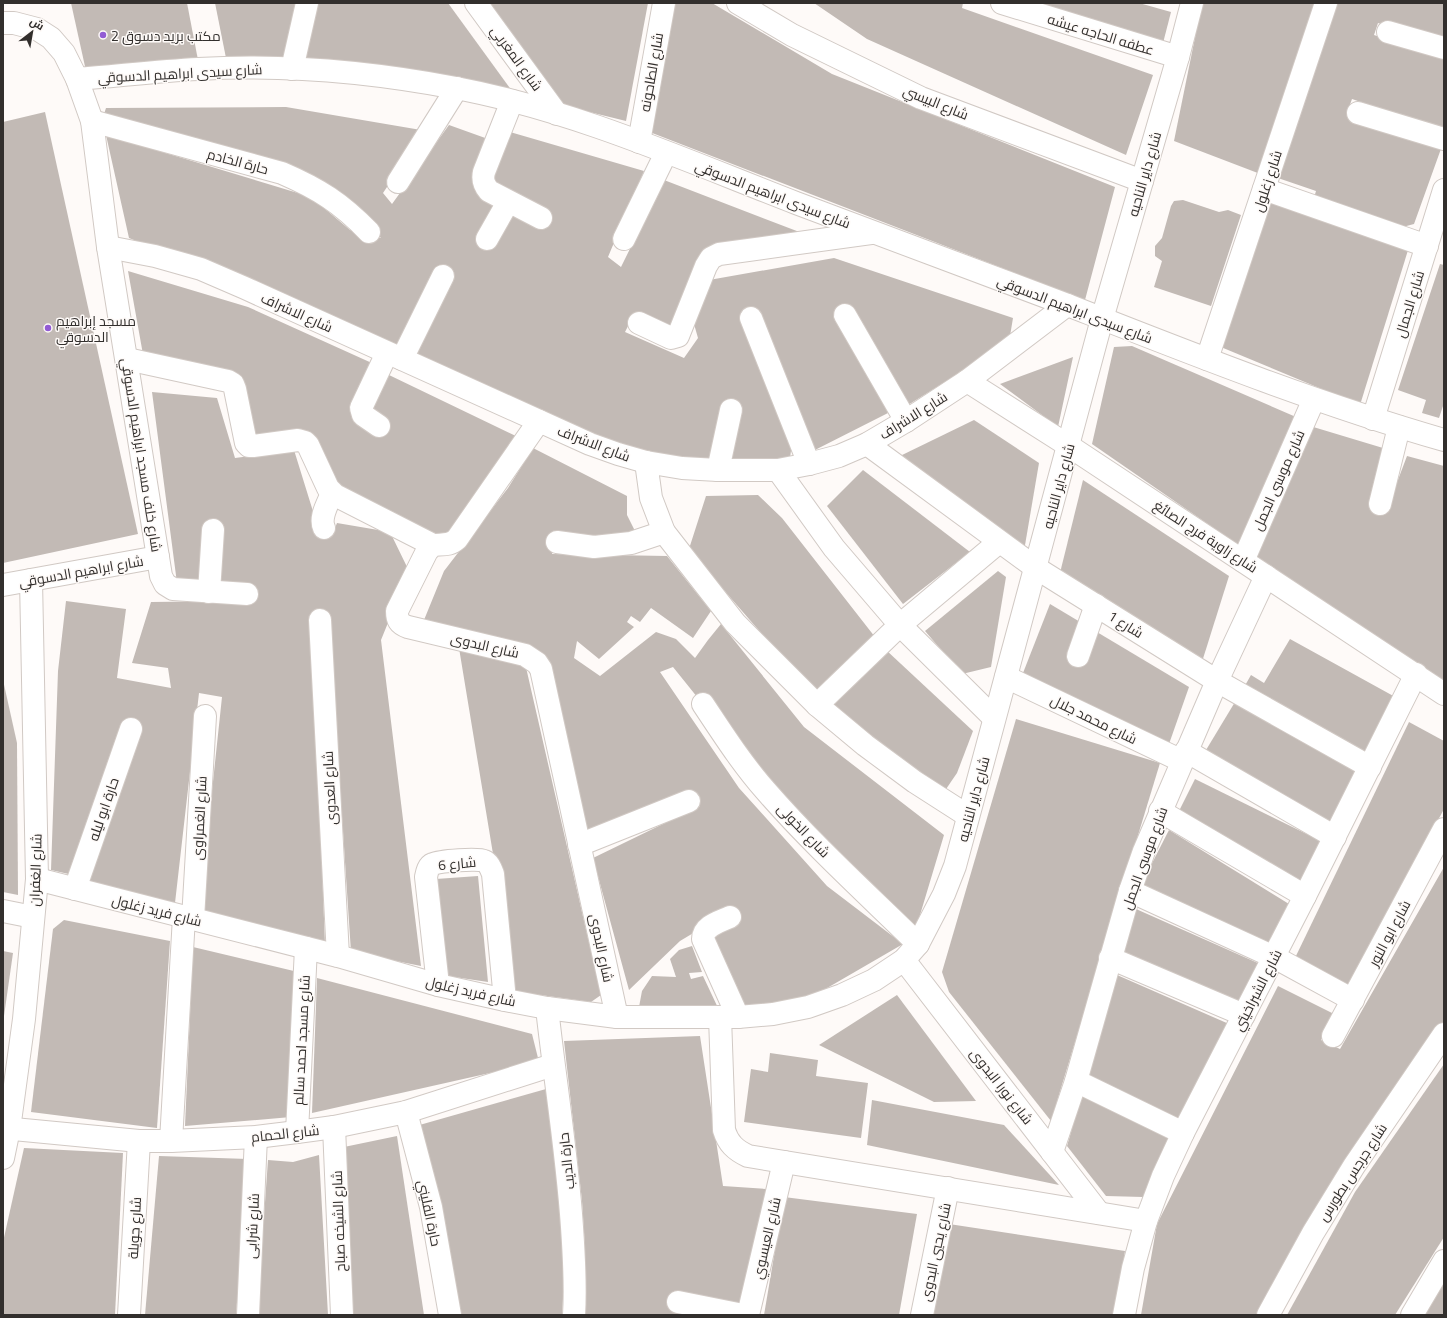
<svg xmlns="http://www.w3.org/2000/svg" width="1447" height="1318" viewBox="0 0 1447 1318" font-family="'Titillium Web',Cairo,sans-serif">
<rect width="100%" height="100%" fill="#fefaf8"/>
<g fill="#c2bab5">
<polygon points="71,3 187,3 198,60 86,71"/>
<polygon points="215,3 299,3 284,66 227,63"/>
<polygon points="316,3 448,3 512,91 301,67"/>
<polygon points="481,3 648,3 626,121 565,106"/>
<polygon points="675,3 712,3 832,74 1115,187 1085,300 647,131"/>
<polygon points="814,3 963,3 962,8 1153,75 1126,155 867,39"/>
<polygon points="1022,3 1139,3 1171,12 1162,47"/>
<polygon points="1202,3 1315,3 1263,175 1174,141"/>
<polygon points="1335,3 1444,3 1444,44 1378,23 1374,35 1444,59 1443,130 1352,99 1347,113 1442,146 1414,224 1395,229 1313,201 1316,191 1275,177"/>
<polygon points="286,107 421,130 411,151 383,193 392,204 449,125 488,139 476,185 500,203 481,239 489,244 508,210 541,227 548,217 490,179 510,132 644,171 608,257 621,267 664,180 802,233 804,240 708,250 676,326 632,318 625,332 684,358 698,338 694,324 709,280 834,258 1013,318 1009,342 908,405 845,309 837,316 888,413 811,452 757,311 746,313 754,347 792,443 790,458 728,466 738,406 725,406 708,464 640,455 533,413 411,358 425,324 449,273 439,269 395,351 250,288 129,238 106,135 311,197 350,230 381,238 350,206 333,193 283,172 104,114 106,108"/>
<polygon points="45,112 138,534 3,563 3,122"/>
<polygon points="1269,199 1409,247 1360,405 1216,345"/>
<polygon points="1183,200 1219,212 1228,210 1241,215 1211,306 1154,287 1162,261 1155,256 1155,246 1162,238 1171,206 1174,201"/>
<polygon points="1440,264 1444,265 1444,403 1439,418 1422,413 1426,400 1398,390"/>
<polygon points="128,271 248,307 374,364 370,413 389,375 520,438 444,540 337,492 311,442 251,442 240,382 144,360"/>
<polygon points="1132,346 1296,417 1241,547 1092,444 1114,347"/>
<polygon points="1073,357 1058,427 1000,384"/>
<polygon points="152,392 217,398 235,458 294,450 316,521 323,531 333,533 337,523 390,532 409,571 381,640 421,966 351,952 330,636 314,661 325,944 199,913 222,697 199,693 175,903 88,884 139,723 127,718 73,875 51,870 58,671 66,601 126,609 117,678 171,688 168,668 132,663 151,602 234,601 201,585 177,583"/>
<polygon points="974,420 1039,463 1024,551 900,456"/>
<polygon points="1310,426 1383,448 1387,509 1407,456 1444,466 1444,688 1253,557"/>
<polygon points="533,448 627,496 627,515 637,535 556,539 552,554 667,556 711,611 693,638 651,608 640,622 631,616 627,622 634,627 599,659 577,641 574,658 600,676 656,632 676,639 695,658 708,640 721,624 804,727 944,835 914,935 788,810 673,667 660,672 739,788 827,886 903,944 803,1002 742,1009 709,938 730,911 680,941 629,990 593,858 700,806 693,794 587,836 548,671 424,620 444,571 508,488"/>
<polygon points="863,470 970,552 903,604 827,506"/>
<polygon points="1083,480 1229,576 1201,665 1059,577"/>
<polygon points="758,495 782,518 875,637 816,696 722,588 688,552 706,496"/>
<polygon points="998,571 1006,577 991,667 962,674 925,631"/>
<polygon points="1050,604 1189,687 1169,744 1023,673"/>
<polygon points="1290,639 1397,698 1366,757 1243,689 1251,675 1264,683"/>
<polygon points="459,648 525,663 601,995 591,1002 511,991 495,866"/>
<polygon points="886,650 973,731 957,773 944,792 826,706"/>
<polygon points="3,680 17,743 18,895 3,892"/>
<polygon points="1235,702 1360,769 1332,823 1203,755"/>
<polygon points="1016,719 1160,763 1051,1121 949,992 942,972"/>
<polygon points="1409,722 1444,741 1444,809 1347,990 1294,960"/>
<polygon points="1195,779 1321,841 1300,882 1178,813"/>
<polygon points="1169,830 1289,904 1269,945 1143,887 1147,873"/>
<polygon points="1444,867 1444,1021 1258,1315 1141,1315 1157,1224 1278,986 1336,1015 1321,1040 1340,1049"/>
<polygon points="478,876 488,982 441,975 436,879"/>
<polygon points="1136,909 1260,964 1239,1005 1123,954"/>
<polygon points="64,920 170,941 157,1128 31,1112 53,929"/>
<polygon points="692,946 702,972 689,973 691,979 703,976 719,1010 639,1007 642,991 652,976 676,977 670,959 679,950"/>
<polygon points="193,947 298,972 291,1117 185,1126"/>
<polygon points="3,951 13,953 4,1016 3,1016"/>
<polygon points="1117,975 1229,1024 1180,1122 1087,1076"/>
<polygon points="317,978 532,1034 539,1062 312,1113"/>
<polygon points="897,995 976,1101 934,1102 819,1045"/>
<polygon points="700,1036 723,1186 766,1189 741,1309 703,1315 581,1315 585,1248 582,1201 564,1041"/>
<polygon points="770,1053 818,1060 816,1076 868,1083 861,1138 744,1122 751,1069 768,1072"/>
<polygon points="1444,1064 1444,1237 1395,1315 1287,1315 1355,1192"/>
<polygon points="546,1089 566,1253 562,1315 451,1315 416,1126"/>
<polygon points="1082,1094 1171,1140 1143,1197 1106,1196 1067,1146"/>
<polygon points="872,1100 1004,1125 1059,1185 867,1145"/>
<polygon points="397,1136 424,1315 349,1315 344,1147"/>
<polygon points="24,1148 123,1153 115,1315 3,1315 3,1242"/>
<polygon points="319,1155 328,1315 257,1315 268,1160 293,1162"/>
<polygon points="159,1156 248,1159 236,1315 145,1315"/>
<polygon points="784,1197 917,1214 899,1315 764,1315"/>
<polygon points="949,1224 1125,1251 1115,1315 928,1315"/>
<polygon points="1444,1283 1444,1315 1423,1315"/>
</g>
<g fill="none" stroke-linecap="round" stroke-linejoin="round">
<g stroke="#d1c9c4" stroke-width="24">
<g id="minor">
<polyline points="476,3 557,114"/>
<polyline points="738,3 792,35 921,98 1142,181"/>
<polyline points="1002,3 1178,57"/>
<polyline points="3,23 14,23 37,29 51,38 64,53 77,79 92,121 108,247 161,576 165,584 173,589 247,594"/>
<polyline points="1388,32 1444,48"/>
<polyline points="292,69 307,3"/>
<path d="M 77,79 C 117,76 158,71 198,69 C 284,64 372,72 456,88 C 573,110 685,160 796,203 C 885,237 976,270 1065,304 C 1190,353 1315,403 1444,440"/>
<path d="M 512,101 L 484,172 C 482,180 484,185 489,191 L 541,218"/>
<polyline points="1358,113 1444,139"/>
<path d="M 92,121 L 282,173 C 319,189 341,203 369,232"/>
<polyline points="639,142 664,3"/>
<polyline points="398,182 457,88"/>
<polyline points="1264,189 1427,246"/>
<polyline points="487,239 508,202"/>
<polyline points="624,239 666,153"/>
<polyline points="108,247 155,256 201,269 245,288 590,444 618,454 646,462 682,468 718,470 778,470 809,464 839,456 867,444 906,421 967,381 1067,305"/>
<polyline points="845,315 906,421"/>
<polyline points="751,318 809,464"/>
<polyline points="639,323 671,338 678,336 706,266 711,258 719,254 871,233"/>
<polyline points="127,359 228,381 233,384 235,389 246,443 249,446 253,446 298,440 305,442 308,445 328,488 335,495 433,545"/>
<polyline points="402,359 443,276"/>
<polyline points="1207,359 1326,3"/>
<polyline points="967,381 1069,446 1444,694"/>
<polyline points="1373,419 1444,190"/>
<path d="M 539,421 L 457,539 C 449,546 443,544 433,545 L 427,551 L 397,611 C 397,620 399,624 408,627 L 525,655 L 537,663 L 541,669 L 617,1017"/>
<polyline points="379,426 363,415 361,408 387,353"/>
<polyline points="867,444 1036,568 1217,681 1370,767"/>
<polyline points="646,462 651,498 664,532 735,623 817,705 865,745 915,782 968,816"/>
<polyline points="718,470 731,410"/>
<polyline points="778,470 834,548 900,625 994,718"/>
<polyline points="1380,504 1399,427"/>
<path d="M 324,528 C 319,517 328,504 332,493"/>
<polyline points="557,542 594,547 631,543 664,532"/>
<polyline points="1243,561 1314,399"/>
<polyline points="3,585 158,557"/>
<polyline points="209,592 213,530"/>
<polyline points="320,620 338,956"/>
<polyline points="1078,656 1096,605"/>
<polyline points="1006,677 1182,761"/>
<path d="M 703,704 C 723,734 742,764 766,791 C 813,845 867,894 918,944"/>
<polyline points="817,705 900,625 999,542"/>
<polyline points="1186,751 1335,837"/>
<polyline points="1160,811 1305,896"/>
<polyline points="579,845 689,801"/>
<polyline points="37,879 338,956 438,985 505,1000 547,1008 617,1017 738,1017 773,1014 808,1007 842,995 874,980 904,960 918,944 944,894 955,866 1102,319 1178,57 1192,3"/>
<polyline points="75,889 131,729"/>
<polyline points="1130,891 1274,957 1353,1000"/>
<polyline points="3,911 33,917"/>
<path d="M 730,917 C 719,922 703,926 703,939 L 738,1017"/>
<polyline points="193,919 205,716"/>
<polyline points="1110,958 1244,1015"/>
<polyline points="904,960 1099,1213"/>
<path d="M 438,985 L 426,877 C 427,872 428,866 433,864 C 440,861 478,858 484,861 C 489,863 491,869 493,874 L 505,1000"/>
<path d="M 547,1008 C 555,1081 567,1153 572,1227 C 574,1256 576,1285 574,1315"/>
<path d="M 720,1017 L 724,1130 C 728,1143 735,1150 748,1156 L 1146,1221"/>
<polyline points="1333,1036 1444,829"/>
<polyline points="1076,1081 1183,1133"/>
<polyline points="406,1112 431,1207 450,1315"/>
<polyline points="334,1127 342,1315"/>
<polyline points="3,1128 139,1141 171,1141 256,1137 297,1132 334,1127 406,1112 553,1065"/>
<polyline points="297,1132 306,948"/>
<polyline points="171,1141 184,917"/>
<polyline points="1052,1152 1076,1081 1130,891 1144,851 1217,681 1266,576"/>
<polyline points="3,1158 9,1129 24,1019 37,879 31,580"/>
<polyline points="678,1302 743,1315"/>
<polyline points="129,1315 139,1141"/>
<polyline points="248,1315 256,1137"/>
<polyline points="748,1315 784,1162"/>
<polyline points="922,1315 948,1188"/>
<polyline points="1124,1315 1133,1268 1146,1221 1163,1176 1183,1133 1305,896 1416,674"/>
<polyline points="1268,1315 1313,1233 1354,1166 1444,1034"/>
<polyline points="1412,1315 1444,1261"/>
</g>
</g>
<use href="#minor" stroke="#fff" stroke-width="22"/>
</g>
<g fill="#925bd4" stroke="#fefaf8" stroke-width="1.5">
<circle cx="103" cy="35" r="4"/>
<circle cx="48" cy="328" r="4"/>
</g>
<g text-anchor="middle" dominant-baseline="central" stroke-width="3" stroke-linejoin="round" paint-order="stroke">
<g font-size="14" fill="#322f2d" stroke="#fefaf8">
<text transform="translate(1101 34) rotate(17)">عطفه الحاجه عيشه</text>
<text transform="translate(517 58) rotate(54)">شارع المغربي</text>
<text transform="translate(651 72) rotate(-80)">شارع الطاحونه</text>
<text transform="translate(180 73) rotate(-3)">شارع سيدى ابراهيم الدسوقي</text>
<text transform="translate(936 102) rotate(22)">شارع البيسي</text>
<text transform="translate(238 161) rotate(15)">حارة الخادم</text>
<text transform="translate(1144 174) rotate(-74)">شارع داير الناحيه</text>
<text transform="translate(1267 181) rotate(-72)">شارع زغلول</text>
<text transform="translate(773 194) rotate(21)">شارع سيدى ابراهيم الدسوقي</text>
<text transform="translate(1409 304) rotate(-73)">شارع الجمال</text>
<text transform="translate(1075 309) rotate(21)">شارع سيدى ابراهيم الدسوقي</text>
<text transform="translate(297 312) rotate(24)">شارع الاشراف</text>
<text transform="translate(913 415) rotate(-32)">شارع الاشراف</text>
<text transform="translate(594 443) rotate(21)">شارع الاشراف</text>
<text transform="translate(142 455) rotate(81)">شارع خلف مسجد ابراهيم الدسوقي</text>
<text transform="translate(1278 480) rotate(-66)">شارع موسى الجمل</text>
<text transform="translate(1058 486) rotate(-75)">شارع داير الناحيه</text>
<text transform="translate(1206 536) rotate(33)">شارع زاوية فرج الصائغ</text>
<text transform="translate(81 571) rotate(-10)">شارع ابراهيم الدسوقي</text>
<text transform="translate(1126 624) rotate(32)">شارع 1</text>
<text transform="translate(485 645) rotate(13)">شارع البدوى</text>
<text transform="translate(1094 719) rotate(26)">شارع محمد جلال</text>
<text transform="translate(329 788) rotate(-93)">شارع العدوى</text>
<text transform="translate(973 799) rotate(-75)">شارع داير الناحيه</text>
<text transform="translate(103 809) rotate(-71)">حارة ابو ليله</text>
<text transform="translate(199 818) rotate(-87)">شارع الغمراوى</text>
<text transform="translate(804 830) rotate(46)">شارع الخولى</text>
<text transform="translate(1144 858) rotate(-70)">شارع موسى الجمل</text>
<text transform="translate(457 863) rotate(-5)">شارع 6</text>
<text transform="translate(35 870) rotate(-88)">شارع الغفران</text>
<text transform="translate(157 910) rotate(14)">شارع فريد زغلول</text>
<text transform="translate(1389 933) rotate(-62)">شارع ابو النور</text>
<text transform="translate(602 948) rotate(78)">شارع البدوى</text>
<text transform="translate(1257 990) rotate(-63)">شارع الشبراخيتي</text>
<text transform="translate(471 991) rotate(13)">شارع فريد زغلول</text>
<text transform="translate(301 1040) rotate(-87)">شارع مسجد احمد سالم</text>
<text transform="translate(1002 1086) rotate(52)">شارع نورا البدوى</text>
<text transform="translate(285 1133) rotate(-6)">شارع الحمام</text>
<text transform="translate(566 1161) rotate(-96)">حارة الديب</text>
<text transform="translate(1352 1172) rotate(-57)">شارع جرجس بطورس</text>
<text transform="translate(430 1213) rotate(78)">حارة القليني</text>
<text transform="translate(338 1221) rotate(-92)">شارع الشيخه صباح</text>
<text transform="translate(252 1226) rotate(-87)">شارع شرابى</text>
<text transform="translate(134 1228) rotate(-87)">شارع جويلة</text>
<text transform="translate(766 1238) rotate(-77)">شارع العيسوي</text>
<text transform="translate(935 1252) rotate(-78)">شارع يحيي البدوى</text>
</g>
<g font-size="14" fill="#322f2d" stroke="#fefaf8" text-anchor="start">
<text x="111" y="35">مكتب بريد دسوق 2</text>
<text x="56" y="320">مسجد إبراهيم<tspan x="56" dy="16">الدسوقي</tspan></text>
</g>
</g>
<rect width="1447" height="1318" fill="none" stroke="#322f2d" stroke-width="8"/>
<g transform="translate(32 32) rotate(31)" stroke="#fefaf8" stroke-width="3" paint-order="stroke">
<path d="M0-3L7 15L0 10L-7 15Z" fill="#322f2d"/>
<text y="-6" font-size="11" font-weight="bold" text-anchor="middle" fill="#322f2d">ش</text>
</g>
</svg>
